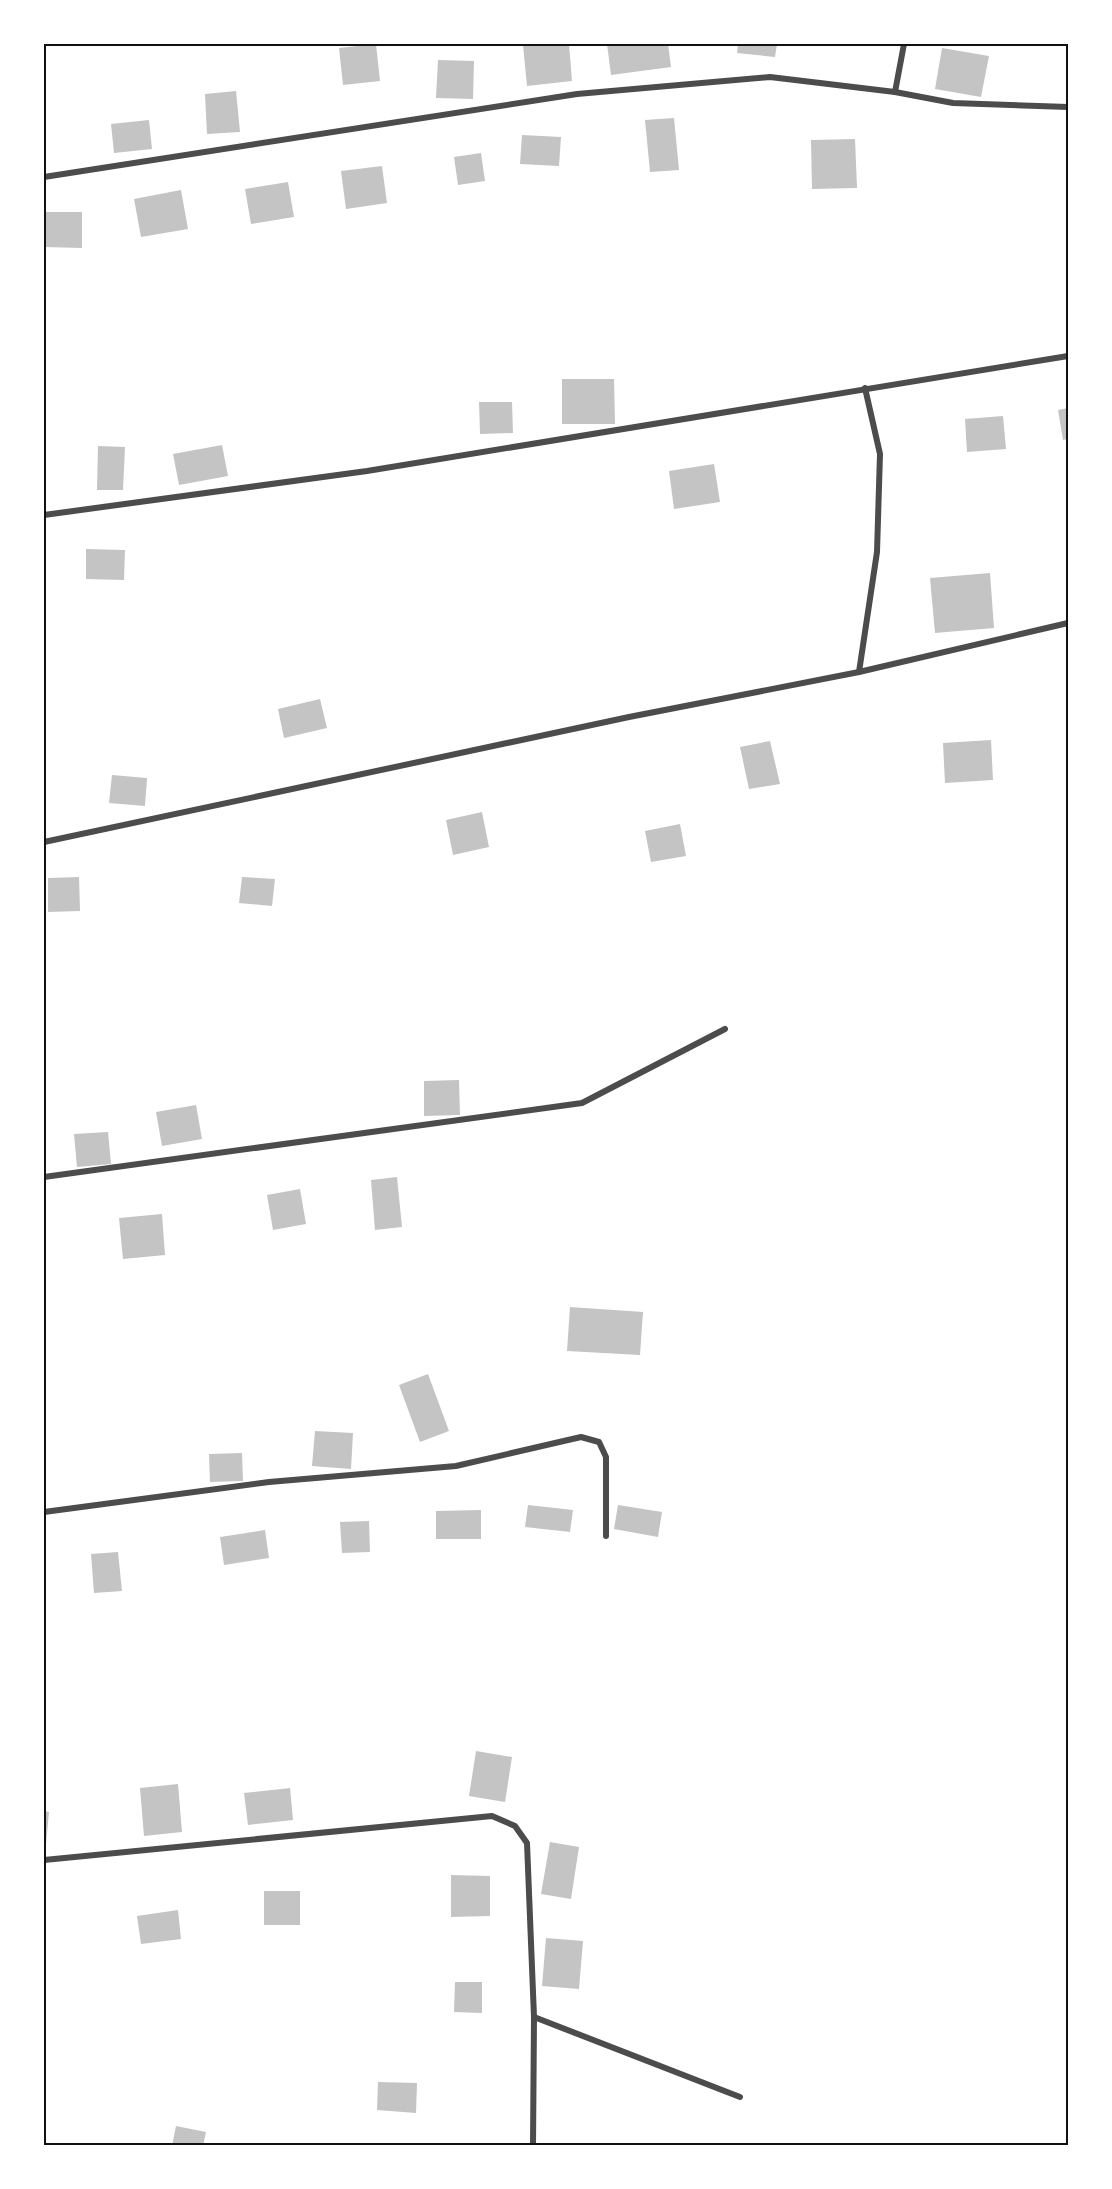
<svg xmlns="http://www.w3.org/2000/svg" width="1112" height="2189" viewBox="0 0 1112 2189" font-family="Manrope,sans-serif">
<rect width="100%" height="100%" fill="#fff"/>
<g fill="#c4c4c4">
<polygon points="376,44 380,81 343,85 339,48"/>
<polygon points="542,44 569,44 572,81 527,86 523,45"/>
<polygon points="607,44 668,44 671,67 611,75"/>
<polygon points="738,44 777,44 775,57 737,53"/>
<polygon points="942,48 989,56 981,97 935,89"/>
<polygon points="438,60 474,61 473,99 436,98"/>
<polygon points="236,91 240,132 207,134 205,94"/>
<polygon points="674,118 679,170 650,172 645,120"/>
<polygon points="149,120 152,149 114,153 111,124"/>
<polygon points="522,135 561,137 559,166 520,164"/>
<polygon points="855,139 857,188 812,189 811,140"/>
<polygon points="481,153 485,181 458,185 454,157"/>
<polygon points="382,166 387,203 346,209 341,171"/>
<polygon points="288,182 294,217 251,224 245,189"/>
<polygon points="181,190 188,229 141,237 134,199"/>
<polygon points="44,212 82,212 82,248 44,247"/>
<polygon points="562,379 614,379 615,424 562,424"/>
<polygon points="479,402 512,402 513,433 480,434"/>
<polygon points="1068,408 1068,439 1063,440 1058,410"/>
<polygon points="1003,416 1006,449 967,452 965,419"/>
<polygon points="222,445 228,476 179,485 173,454"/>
<polygon points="98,446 125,447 123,490 97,490"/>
<polygon points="714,464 720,502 674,509 669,471"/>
<polygon points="86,549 125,550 124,580 86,579"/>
<polygon points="990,573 994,628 935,633 930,578"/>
<polygon points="320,699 327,728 284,738 278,709"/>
<polygon points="991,740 993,780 945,783 943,743"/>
<polygon points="770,741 780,784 749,789 740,747"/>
<polygon points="112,775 147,778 145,806 109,803"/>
<polygon points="482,812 489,847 453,855 446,820"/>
<polygon points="680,824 686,856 651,862 645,831"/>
<polygon points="79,877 80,911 48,912 48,878"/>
<polygon points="242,877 275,879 272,906 239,903"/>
<polygon points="459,1080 460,1115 424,1116 424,1081"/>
<polygon points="196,1105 202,1139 162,1146 156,1112"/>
<polygon points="108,1132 111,1164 77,1167 74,1134"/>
<polygon points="397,1177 402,1227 375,1230 371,1180"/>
<polygon points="300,1189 306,1224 273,1230 267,1195"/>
<polygon points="162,1214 165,1255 123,1259 119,1218"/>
<polygon points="570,1307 643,1312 640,1355 567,1351"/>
<polygon points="428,1374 449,1431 420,1442 399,1385"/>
<polygon points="315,1431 353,1433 351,1469 312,1466"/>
<polygon points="242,1453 243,1481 210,1482 209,1454"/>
<polygon points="528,1505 573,1510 570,1532 525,1527"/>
<polygon points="618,1505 662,1512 658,1537 614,1529"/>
<polygon points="481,1510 481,1539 436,1539 436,1511"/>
<polygon points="369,1521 370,1552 342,1553 340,1522"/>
<polygon points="265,1530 269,1558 224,1565 220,1537"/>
<polygon points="118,1552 122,1591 94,1593 91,1554"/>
<polygon points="476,1751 512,1757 505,1802 469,1796"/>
<polygon points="178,1784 182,1832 144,1836 140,1788"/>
<polygon points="290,1788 293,1820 248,1825 244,1793"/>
<polygon points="44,1811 49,1812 46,1844 44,1844"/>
<polygon points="550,1842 579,1847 571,1899 541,1894"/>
<polygon points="451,1875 490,1876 490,1916 451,1917"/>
<rect x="264" y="1891" width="36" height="34"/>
<polygon points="178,1910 181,1939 141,1944 137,1916"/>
<polygon points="546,1938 583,1941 579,1989 542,1986"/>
<polygon points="455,1982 482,1982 482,2013 454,2012"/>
<polygon points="378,2082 417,2083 416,2113 377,2110"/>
<polygon points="176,2126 206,2132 203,2146 172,2146"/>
</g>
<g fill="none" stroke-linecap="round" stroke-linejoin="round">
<g stroke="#4c4c4c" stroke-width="6">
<polyline points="895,92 904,44"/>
<polyline points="44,177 577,94 770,77 895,92 953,103 1068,107"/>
<polyline points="44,515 367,471 1068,356"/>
<polyline points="859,672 877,552 880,454 865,388"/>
<polyline points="44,842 629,717 859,672 1068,623"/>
<polyline points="44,1177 582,1103 725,1029"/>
<polyline points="44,1512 269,1482 456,1466 581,1437 599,1442 606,1457 606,1536"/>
<polyline points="44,1860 492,1816 515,1826 527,1843 534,2017 533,2146"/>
<polyline points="534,2017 740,2097"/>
</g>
</g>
<rect width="1112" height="2189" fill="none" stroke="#ffffff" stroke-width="90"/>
<rect x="45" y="45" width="1022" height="2099" fill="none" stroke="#111" stroke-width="2"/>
</svg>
